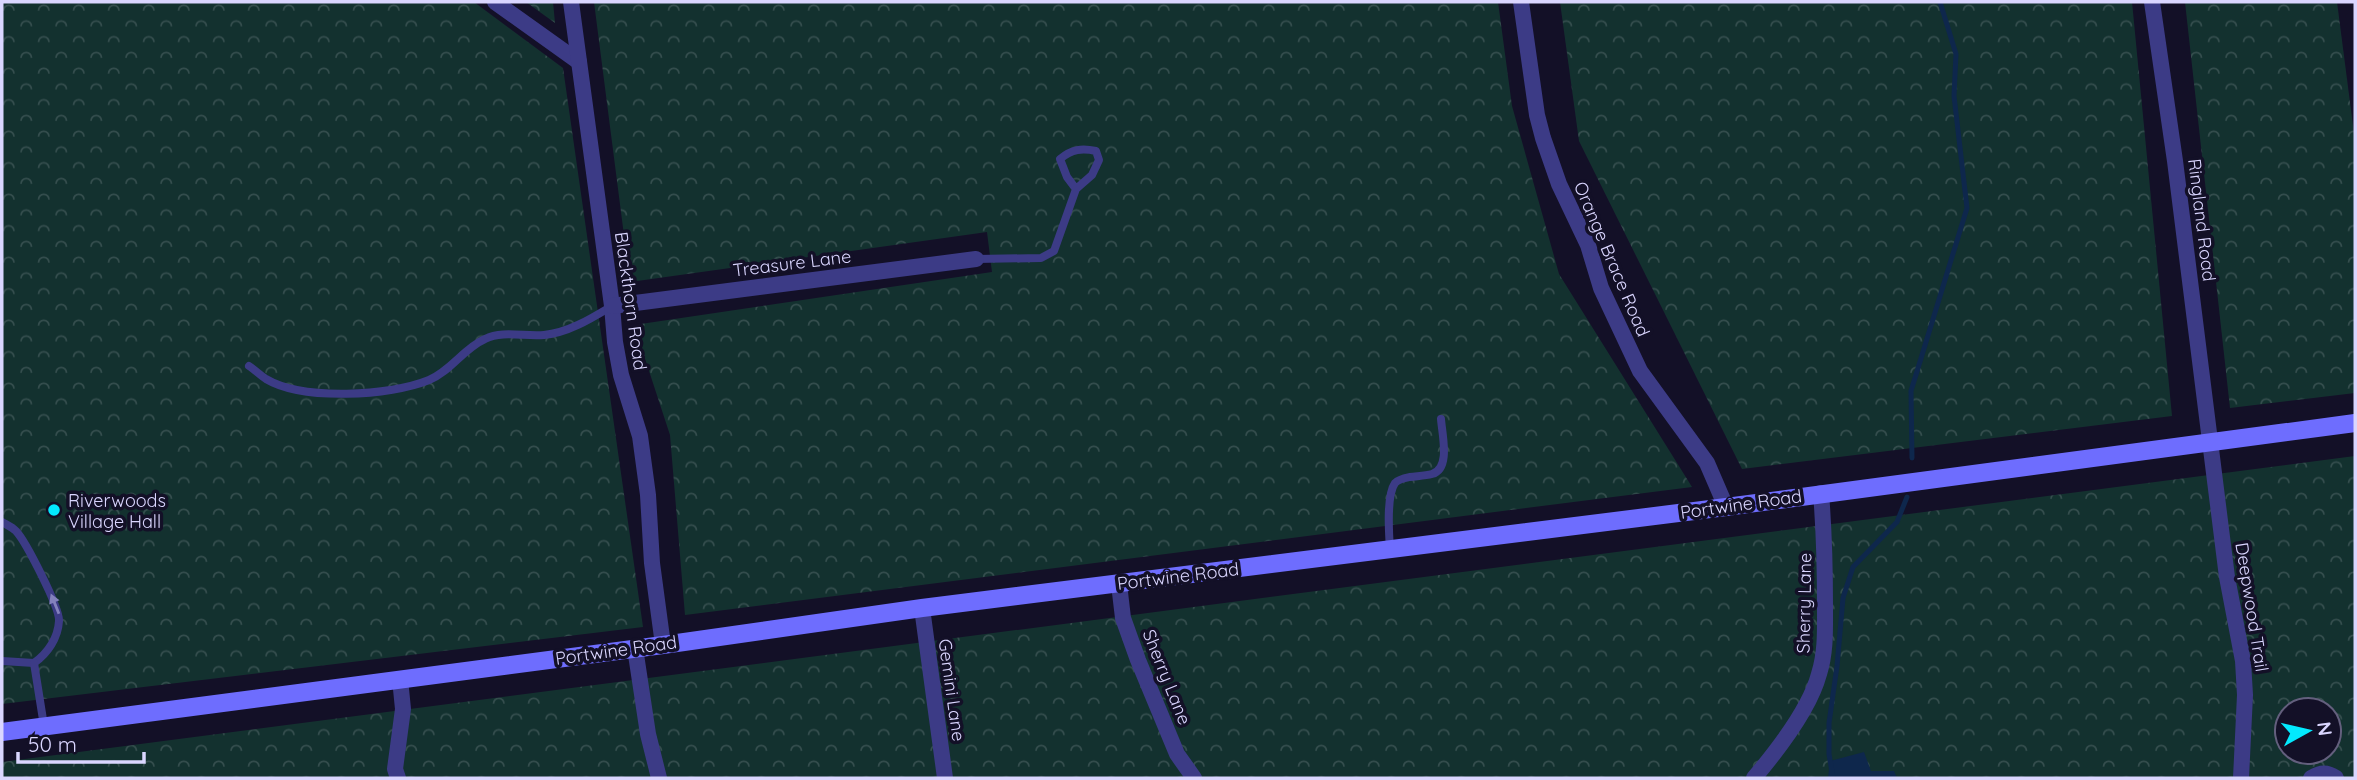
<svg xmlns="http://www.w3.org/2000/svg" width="2357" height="780" viewBox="0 0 2357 780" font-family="Quicksand,sans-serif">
<defs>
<pattern id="forest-crowns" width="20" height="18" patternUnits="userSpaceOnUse" patternTransform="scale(1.75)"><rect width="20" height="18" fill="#13312f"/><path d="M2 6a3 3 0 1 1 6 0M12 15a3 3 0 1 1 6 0" fill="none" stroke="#354e4e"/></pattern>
</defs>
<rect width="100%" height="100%" fill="#131027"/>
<g fill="url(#forest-crowns)" fill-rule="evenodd">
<polygon points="2,2 474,2 563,68 643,627 2,704"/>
<polygon points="526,2 553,2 555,23"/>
<polygon points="594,2 1498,2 1512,106 1559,274 1692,487 685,615 670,435 634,325 992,272 987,232 630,282"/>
<polygon points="1560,2 2132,2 2172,416 1742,469 1579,141"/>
<polygon points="2185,2 2337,2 2355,141 2355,393 2230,408"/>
<path d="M 2355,456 L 2355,778 L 2,778 L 2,762 ZM 2287,710 L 2329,710 L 2329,752 L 2287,752 Z"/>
</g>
<polygon fill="#0e274c" points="1864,752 1871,771 1894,771 1897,778 1828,778 1830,761"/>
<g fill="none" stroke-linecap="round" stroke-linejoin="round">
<g stroke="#0e274c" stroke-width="5">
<polyline points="1912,458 1911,391 1967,208 1954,96 1956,54 1940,2"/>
<polyline points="1833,778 1829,754 1829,723 1837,666 1843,598 1853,567 1897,522 1907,497"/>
</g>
<g stroke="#3c3b86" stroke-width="8">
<path d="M 976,259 L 1041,258 L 1054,251 L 1076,189 L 1092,175 L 1099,160 L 1096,151 C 1082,148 1072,149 1060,159 L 1067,177 L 1076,189"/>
<path d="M 249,366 C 255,370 260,375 266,379 C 303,401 390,396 429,380 C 451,371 464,348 485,339 C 503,330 525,337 544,335 C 568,333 592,318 612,306"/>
<path d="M 2,522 C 7,525 12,527 16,531 C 26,542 60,608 59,621 C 58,638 48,653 34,663 L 2,661"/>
<path d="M 1390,549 C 1389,534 1386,496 1395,483 C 1399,479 1405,478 1410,477 C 1417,476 1425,476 1432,474 C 1451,469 1442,434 1441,419"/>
<polyline points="34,663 44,726"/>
</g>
<g stroke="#3c3b86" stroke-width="16">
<polyline points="495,2 579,62"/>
<polyline points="571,2 612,306 615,342 621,375 640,436 648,495 652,563 663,645"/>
<polyline points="1521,2 1537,115 1543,138 1559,184 1588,245 1601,288 1640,371 1707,463 1726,507"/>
<polyline points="2152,2 2175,161 2227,577 2243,661 2245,695 2241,778"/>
<polyline points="612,306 976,259"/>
<polyline points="1119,584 1123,618 1138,660 1177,754 1194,778"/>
<polyline points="922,608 945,778"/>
<polyline points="635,648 648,734 659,778"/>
<polyline points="398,778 395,769 403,709 400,679"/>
<path d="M 1754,778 C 1776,752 1810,708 1819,674 C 1826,652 1825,629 1825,605 C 1825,568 1824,530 1821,493"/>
<path d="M 2311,778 C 2321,772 2327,772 2336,778"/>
</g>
<polyline stroke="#6e6dfe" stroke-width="18" points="2,732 663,645 922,608 1726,507 2355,423"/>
</g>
<defs><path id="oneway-solid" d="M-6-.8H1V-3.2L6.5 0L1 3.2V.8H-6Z" transform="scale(1.75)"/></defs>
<use fill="#8381bc" href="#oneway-solid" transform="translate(55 604) rotate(-112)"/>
<circle fill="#03e9fe" stroke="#131027" stroke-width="2.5" cx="54" cy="510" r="7"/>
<g text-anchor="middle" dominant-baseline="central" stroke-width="7" stroke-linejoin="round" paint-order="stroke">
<g font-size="18" fill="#dad6ff" stroke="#131027">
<text transform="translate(2202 220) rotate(83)">Ringland Road</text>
<text transform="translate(1612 259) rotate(67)">Orange Brace Road</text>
<text transform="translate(792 263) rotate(-7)">Treasure Lane</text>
<text transform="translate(631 301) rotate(82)">Blackthorn Road</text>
<text transform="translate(1741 504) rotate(-8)">Portwine Road</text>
<text transform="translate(1178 576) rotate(-7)">Portwine Road</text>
<text transform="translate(1804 603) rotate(-89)">Sherry Lane</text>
<text transform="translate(2252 607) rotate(81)">Deepwood Trail</text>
<text transform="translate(616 650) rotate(-8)">Portwine Road</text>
<text transform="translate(1167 677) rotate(68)">Sherry Lane</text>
<text transform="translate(952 690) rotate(82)">Gemini Lane</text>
</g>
<g font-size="18" fill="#dad6ff" stroke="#131027" text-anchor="start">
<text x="68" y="500">Riverwoods<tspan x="68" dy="21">Village Hall</tspan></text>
</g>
</g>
<rect width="2357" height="780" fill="none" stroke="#dad6ff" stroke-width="7"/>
<g transform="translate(2308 731) rotate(82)"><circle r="33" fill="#131027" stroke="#635f7d" stroke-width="2"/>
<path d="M0-5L12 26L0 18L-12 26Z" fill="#03e9fe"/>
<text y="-10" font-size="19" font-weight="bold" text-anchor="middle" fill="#dad6ff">N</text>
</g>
<path d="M18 752v10h126v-10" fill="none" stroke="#dad6ff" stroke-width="3.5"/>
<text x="28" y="752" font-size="21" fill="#dad6ff" stroke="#131027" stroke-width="5" paint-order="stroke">50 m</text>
</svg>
